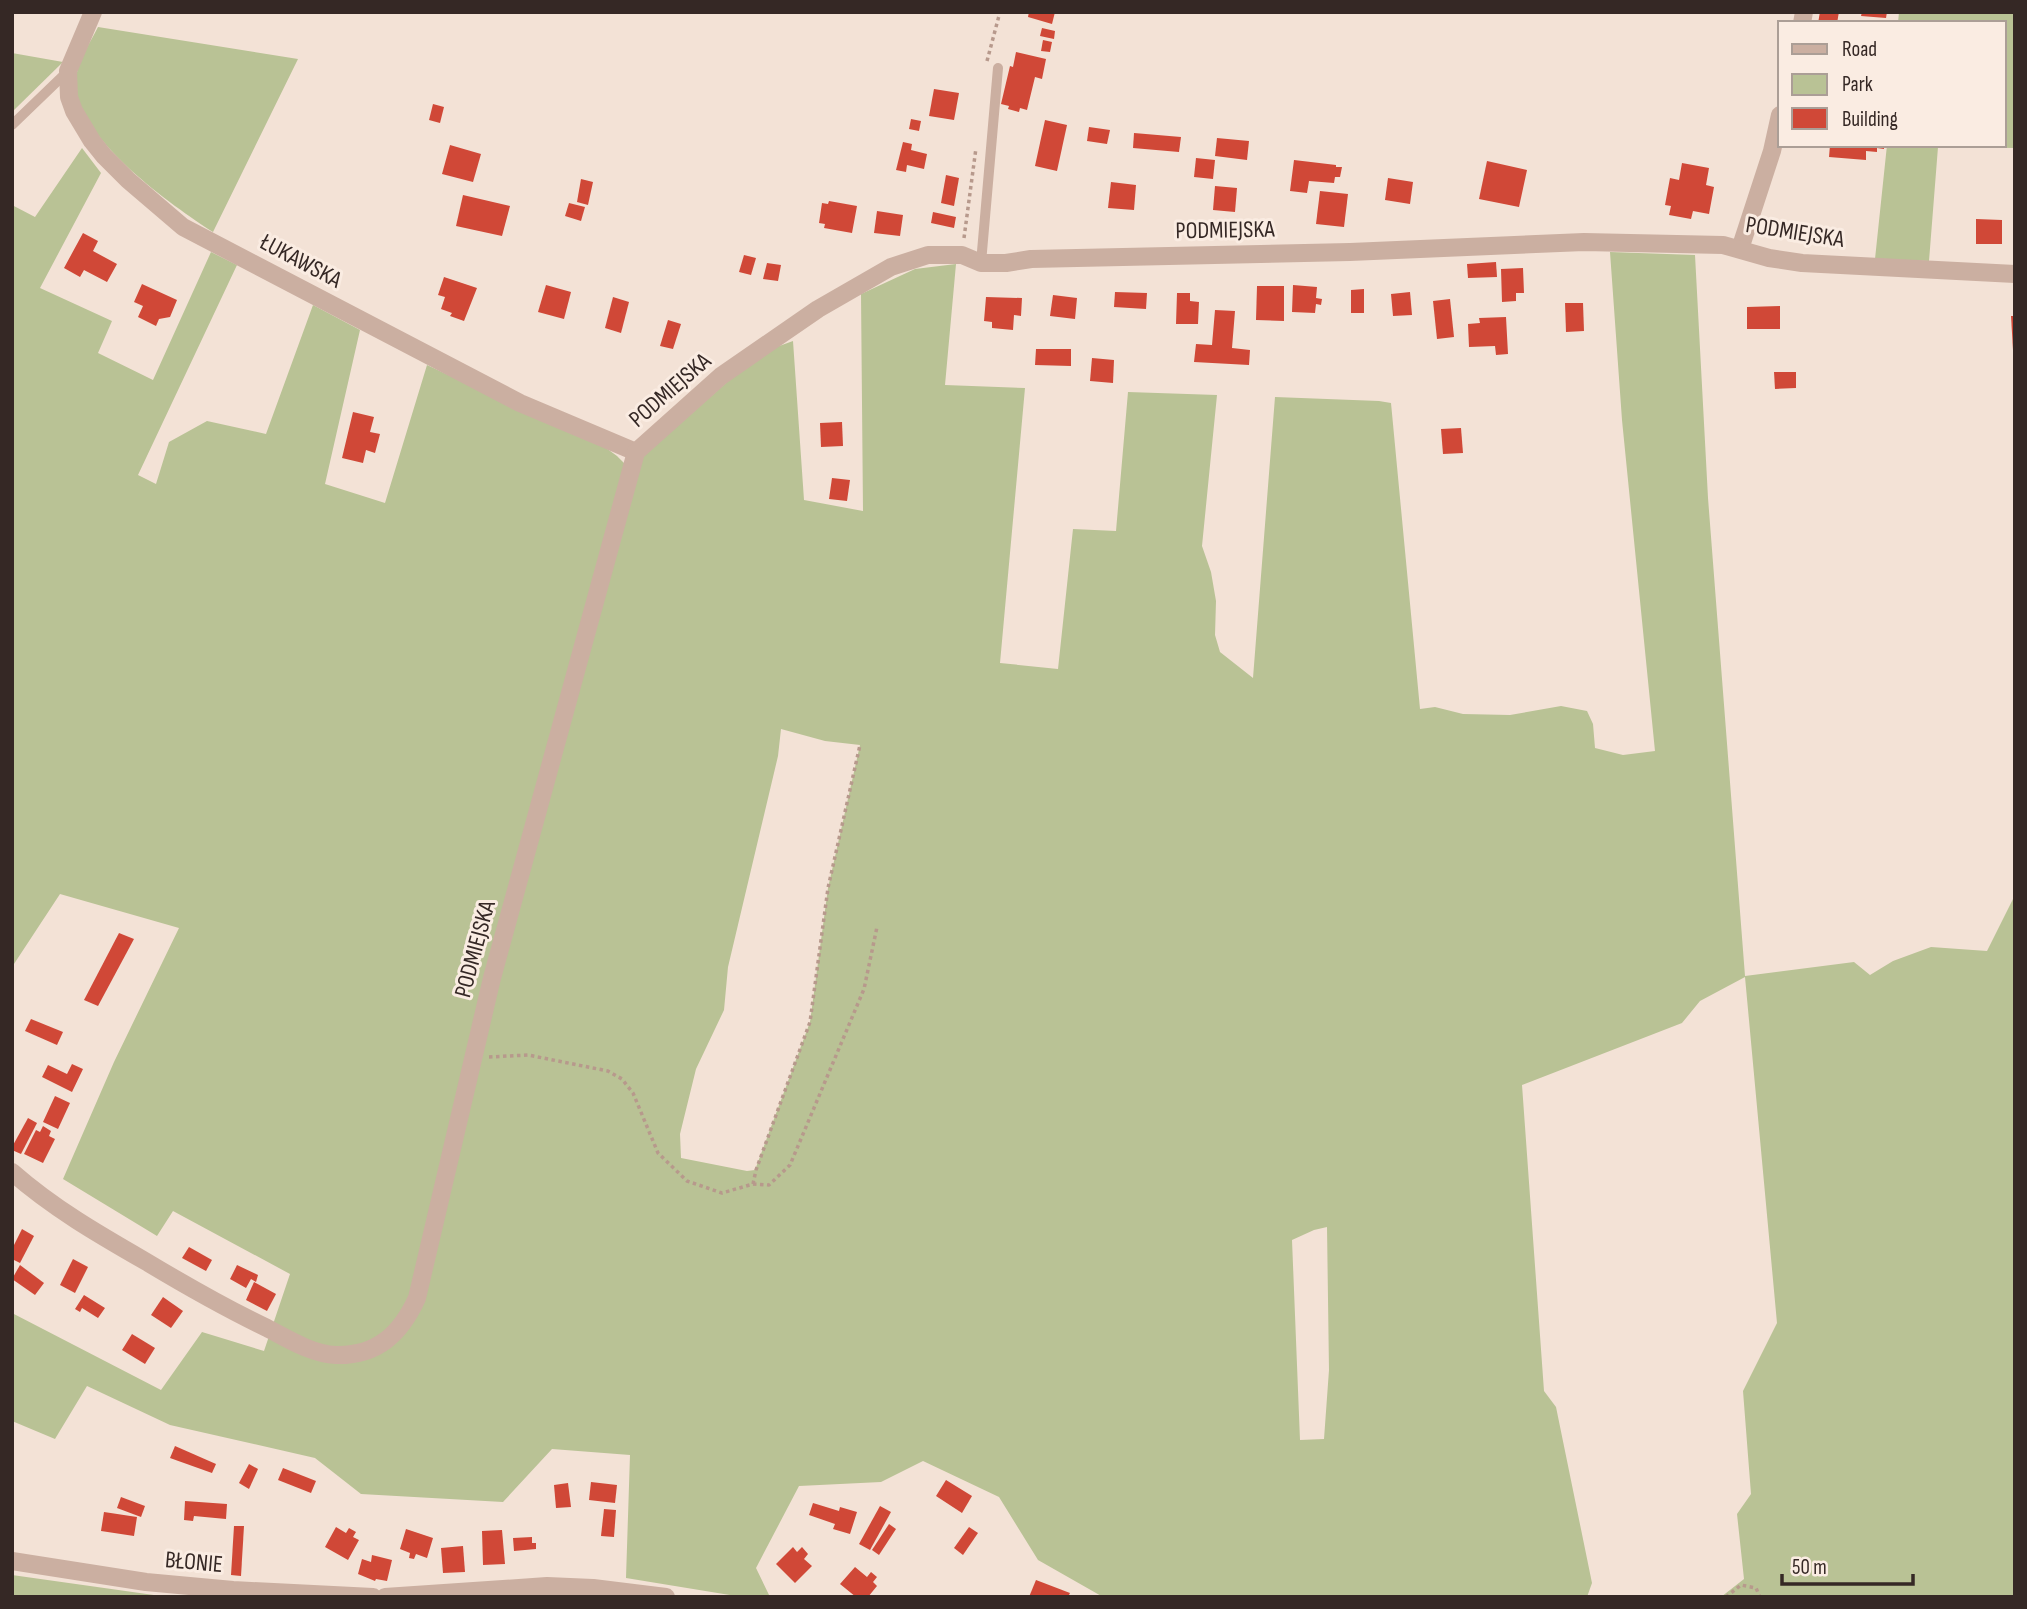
<svg xmlns="http://www.w3.org/2000/svg" width="2027" height="1609" viewBox="0 0 2027 1609" font-family="'Sofia Sans Condensed',sans-serif">
<rect width="100%" height="100%" fill="#f3e2d6"/>
<g fill="#b9c295" fill-rule="evenodd">
<polygon points="1899,12 2015,12 2015,148 1938,147 1929,261 1875,259 1887,145 2004,145 2004,23 1898,23"/>
<path d="M 98,27 L 298,59 L 213,232 C 172,205 69,134 76,77 C 79,59 90,43 98,27 Z"/>
<polygon points="12,53 63,62 12,112"/>
<path d="M 82,148 L 101,173 L 40,288 L 112,321 L 98,353 L 153,380 L 211,252 L 237,265 L 138,475 L 156,484 L 169,442 L 207,421 L 266,434 L 313,305 L 360,330 L 325,484 L 385,503 L 427,365 L 553,424 L 591,437 L 617,456 L 631,470 L 643,456 L 760,353 L 793,341 L 804,500 L 863,511 L 861,294 L 915,269 L 956,264 L 945,385 L 1025,388 L 1000,663 L 1058,669 L 1073,529 L 1116,531 L 1128,392 L 1217,395 L 1202,546 L 1211,572 L 1216,601 L 1215,635 L 1220,652 L 1253,678 L 1275,397 L 1379,401 L 1391,403 L 1420,709 L 1435,707 L 1463,714 L 1510,715 L 1561,706 L 1587,711 L 1593,724 L 1595,748 L 1623,755 L 1655,751 L 1622,420 L 1610,252 L 1695,255 L 1708,498 L 1745,976 L 1854,962 L 1870,975 L 1893,961 L 1931,947 L 1987,951 L 2015,895 L 2015,1597 L 1721,1597 L 1744,1579 L 1737,1514 L 1751,1494 L 1743,1391 L 1777,1323 L 1745,977 L 1700,1001 L 1682,1023 L 1522,1085 L 1544,1391 L 1556,1407 L 1592,1583 L 1587,1597 L 1103,1597 L 1038,1560 L 999,1497 L 923,1461 L 881,1482 L 799,1486 L 756,1568 L 770,1597 L 742,1597 L 626,1578 L 630,1455 L 552,1449 L 503,1502 L 361,1494 L 315,1458 L 170,1425 L 87,1386 L 55,1439 L 12,1421 L 12,1313 L 161,1390 L 202,1332 L 264,1351 L 290,1274 L 173,1211 L 157,1236 L 63,1179 L 114,1062 L 179,928 L 60,894 L 12,967 L 12,205 L 35,217 ZM 781,729 L 825,741 L 860,745 L 828,888 L 810,1022 L 755,1170 L 747,1171 L 681,1158 L 680,1134 L 696,1069 L 724,1010 L 728,967 L 778,756 ZM 1327,1227 L 1329,1370 L 1324,1439 L 1300,1440 L 1292,1240 L 1314,1230 Z"/>
<polygon points="12,1575 168,1597 12,1597"/>
</g>
<g fill="#d04837">
<polygon points="1029,12 1055,12 1052,24 1028,17"/>
<polygon points="1820,12 1839,12 1837,23 1818,23"/>
<polygon points="1862,12 1887,12 1886,18 1861,16"/>
<polygon points="1042,28 1055,31 1054,39 1040,36"/>
<polygon points="1043,40 1052,42 1050,52 1041,51"/>
<polygon points="1016,52 1046,59 1042,79 1035,77 1027,110 1020,108 1019,112 1008,109 1009,106 1001,104 1010,66 1013,67"/>
<polygon points="934,89 959,93 954,120 929,116"/>
<polygon points="433,104 444,107 440,123 429,120"/>
<polygon points="911,119 921,121 919,131 909,129"/>
<polygon points="1045,120 1067,125 1057,171 1035,166"/>
<polygon points="1089,127 1110,130 1107,144 1087,141"/>
<polygon points="1134,133 1181,137 1179,152 1133,148"/>
<polygon points="1217,138 1249,141 1247,160 1215,156"/>
<polygon points="903,142 912,144 911,150 927,154 924,169 907,165 906,172 896,170"/>
<polygon points="450,145 481,154 473,182 442,174"/>
<polygon points="1830,145 1884,145 1884,149 1877,148 1877,152 1866,151 1866,160 1829,157"/>
<polygon points="1196,158 1215,160 1213,179 1194,177"/>
<polygon points="1294,160 1336,165 1336,167 1342,167 1340,177 1335,177 1334,183 1309,181 1307,193 1290,191"/>
<polygon points="1487,161 1527,170 1519,207 1479,199"/>
<polygon points="1682,163 1709,168 1706,185 1714,187 1709,214 1693,211 1691,219 1669,215 1671,206 1665,205 1670,178 1679,180"/>
<polygon points="946,175 959,178 954,206 941,203"/>
<polygon points="1388,178 1413,182 1410,204 1385,200"/>
<polygon points="581,179 593,182 588,205 577,202"/>
<polygon points="1111,182 1136,185 1134,210 1108,208"/>
<polygon points="1215,186 1237,188 1235,212 1213,210"/>
<polygon points="1320,191 1348,194 1344,227 1316,224"/>
<polygon points="463,195 510,206 502,236 456,226"/>
<polygon points="829,201 857,206 852,233 824,228 825,224 819,223 822,203 828,204"/>
<polygon points="569,203 585,207 581,221 565,216"/>
<polygon points="877,211 903,215 900,236 874,233"/>
<polygon points="933,212 956,217 954,228 931,223"/>
<polygon points="1976,219 2002,220 2002,244 1976,244"/>
<polygon points="83,233 98,241 93,251 117,264 107,282 84,270 80,277 64,268"/>
<polygon points="744,255 756,258 751,275 739,272"/>
<polygon points="1496,262 1497,277 1468,278 1467,264"/>
<polygon points="767,263 781,265 778,281 763,279"/>
<polygon points="1523,268 1524,293 1516,293 1516,301 1502,302 1501,269"/>
<polygon points="444,277 477,288 464,321 450,316 452,313 441,309 445,297 438,295"/>
<polygon points="142,284 177,300 170,317 159,319 156,326 138,317 143,306 134,302"/>
<polygon points="546,285 571,292 564,319 538,312"/>
<polygon points="1293,285 1317,287 1316,298 1322,299 1321,305 1316,304 1315,313 1292,312"/>
<polygon points="1257,286 1284,286 1284,321 1256,320"/>
<polygon points="1364,289 1364,313 1351,313 1351,290"/>
<polygon points="1115,292 1147,293 1146,309 1114,307"/>
<polygon points="1410,292 1412,315 1393,316 1391,294"/>
<polygon points="1177,293 1190,293 1190,301 1199,302 1198,324 1176,324"/>
<polygon points="1053,295 1077,298 1075,319 1050,316"/>
<polygon points="613,297 629,302 621,333 605,328"/>
<polygon points="986,297 1022,298 1021,316 1014,315 1013,330 992,328 992,322 984,321"/>
<polygon points="1450,299 1454,337 1437,339 1433,301"/>
<polygon points="1565,303 1583,303 1584,331 1566,332"/>
<polygon points="1780,306 1780,329 1747,329 1747,307"/>
<polygon points="1215,310 1235,311 1232,348 1250,350 1249,365 1194,362 1196,344 1212,345"/>
<polygon points="2011,316 2015,316 2015,350 2013,350"/>
<polygon points="1506,317 1508,354 1496,355 1495,346 1469,347 1468,324 1480,323 1479,318"/>
<polygon points="668,320 681,324 673,349 660,346"/>
<polygon points="1036,349 1071,349 1071,366 1035,365"/>
<polygon points="1092,358 1114,360 1113,383 1090,381"/>
<polygon points="1774,372 1796,372 1796,388 1775,389"/>
<polygon points="353,412 374,417 370,432 380,434 375,453 366,450 363,463 342,458"/>
<polygon points="842,422 843,446 821,447 820,423"/>
<polygon points="1461,428 1463,453 1443,454 1441,429"/>
<polygon points="832,478 850,480 847,501 829,499"/>
<polygon points="119,933 134,939 98,1006 84,1000"/>
<polygon points="31,1019 63,1032 57,1045 25,1031"/>
<polygon points="72,1064 83,1069 72,1092 42,1077 48,1065 67,1074"/>
<polygon points="55,1096 70,1103 58,1129 43,1122"/>
<polygon points="28,1118 37,1123 21,1154 12,1150 12,1147"/>
<polygon points="43,1126 51,1131 49,1136 55,1139 43,1163 24,1154 36,1130 40,1132"/>
<polygon points="22,1229 34,1236 20,1263 12,1259 12,1249"/>
<polygon points="189,1247 212,1260 206,1271 182,1258"/>
<polygon points="73,1259 88,1267 75,1293 60,1285"/>
<polygon points="20,1265 44,1283 35,1295 12,1279"/>
<polygon points="237,1265 258,1275 256,1282 251,1279 246,1288 230,1279"/>
<polygon points="254,1282 276,1294 267,1311 246,1300"/>
<polygon points="84,1295 105,1308 98,1318 82,1308 80,1312 75,1309"/>
<polygon points="163,1297 183,1311 171,1328 151,1315"/>
<polygon points="132,1334 155,1348 145,1364 122,1350"/>
<polygon points="175,1446 216,1464 212,1473 170,1458"/>
<polygon points="249,1464 258,1469 249,1489 239,1483"/>
<polygon points="283,1468 316,1481 311,1493 278,1480"/>
<polygon points="946,1480 972,1496 962,1513 936,1496"/>
<polygon points="591,1482 617,1485 615,1503 589,1500"/>
<polygon points="568,1483 571,1507 556,1508 554,1485"/>
<polygon points="121,1497 145,1506 141,1517 117,1508"/>
<polygon points="185,1501 227,1504 226,1519 194,1516 193,1521 184,1520"/>
<polygon points="813,1503 839,1511 840,1507 857,1512 850,1534 833,1529 835,1524 809,1515"/>
<polygon points="880,1506 891,1512 870,1550 859,1544"/>
<polygon points="604,1509 616,1510 614,1537 601,1536"/>
<polygon points="104,1512 137,1517 134,1536 101,1531"/>
<polygon points="889,1524 896,1529 879,1555 872,1550"/>
<polygon points="234,1526 244,1526 241,1576 231,1575"/>
<polygon points="336,1527 346,1533 349,1528 356,1532 353,1537 359,1540 348,1560 325,1547"/>
<polygon points="969,1527 978,1533 963,1555 954,1548"/>
<polygon points="406,1529 433,1538 427,1558 416,1554 414,1559 409,1558 410,1553 400,1549"/>
<polygon points="502,1530 505,1564 483,1565 482,1531"/>
<polygon points="532,1537 532,1543 536,1543 536,1549 514,1551 513,1538"/>
<polygon points="463,1546 465,1572 443,1573 441,1548"/>
<polygon points="793,1547 797,1552 802,1547 808,1554 804,1559 812,1566 795,1583 776,1564"/>
<polygon points="372,1555 392,1560 387,1581 376,1579 375,1581 358,1574 362,1559 371,1562"/>
<polygon points="855,1567 867,1577 871,1572 877,1577 873,1582 877,1586 868,1597 856,1597 840,1584"/>
<polygon points="1036,1580 1070,1593 1068,1597 1029,1597"/>
</g>
<g fill="none" stroke-linecap="round" stroke-linejoin="round">
<g stroke="#b7998c" stroke-width="3.5" stroke-dasharray="3.5 3.5" stroke-linecap="butt">
<polyline points="987,61 1000,12"/>
<polyline points="964,238 976,148"/>
<polyline points="489,1057 528,1055 608,1071 622,1079 633,1093 658,1153 687,1181 722,1193 753,1184 756,1170 810,1022 828,888 860,745"/>
<polyline points="753,1184 769,1185 790,1165 864,989 877,927"/>
<polyline points="1726,1597 1741,1585 1756,1588 1760,1597"/>
</g>
<g stroke="#cbafa1" stroke-width="10">
<polyline points="12,125 67,72"/>
<polyline points="981,263 998,68"/>
</g>
<g stroke="#cbafa1" stroke-width="18">
<polyline points="93,12 68,71 69,97 74,111 92,141 104,156 128,180 183,227 520,403 636,452"/>
<polyline points="1802,23 1804,12"/>
<polyline points="1740,249 1772,151 1780,115"/>
<path d="M 12,1172 C 53,1208 98,1234 145,1261 C 185,1285 225,1308 267,1328 C 288,1339 312,1354 336,1355 C 378,1356 401,1333 417,1298 L 492,978 L 636,452 L 721,376 L 818,309 L 891,267 L 928,255 L 962,255 L 981,263 L 1006,263 L 1031,259 L 1350,252 L 1584,242 L 1723,245 L 1769,258 L 1802,263 L 2015,274"/>
<polyline points="12,1561 146,1582 233,1590 373,1597"/>
<polyline points="385,1597 547,1586 593,1588 666,1597"/>
</g>
</g>
<g text-anchor="middle" dominant-baseline="central" stroke-width="6" stroke-linejoin="round" paint-order="stroke">
<g font-size="24" fill="#352825" stroke="#faece2">
<text transform="translate(1225 230) rotate(-1)">PODMIEJSKA</text>
<text transform="translate(1795 232) rotate(9)">PODMIEJSKA</text>
<text transform="translate(301 261) rotate(28)">ŁUKAWSKA</text>
<text transform="translate(670 390) rotate(-41)">PODMIEJSKA</text>
<text transform="translate(475 949) rotate(-75)">PODMIEJSKA</text>
<text transform="translate(194 1562) rotate(5)">BŁONIE</text>
</g>
</g>
<rect width="2027" height="1609" fill="none" stroke="#352825" stroke-width="28"/>
<rect x="1778" y="21" width="228" height="126" fill="#faece2" stroke="#ab9e96" stroke-width="2"/>
<rect x="1792" y="44" width="35" height="10" fill="#cbafa1" stroke="#ab9e96" stroke-width="2"/>
<text x="1842" y="56" font-size="21" fill="#352825">Road</text>
<rect x="1792" y="74" width="35" height="21" fill="#b9c295" stroke="#ab9e96" stroke-width="2"/>
<text x="1842" y="91" font-size="21" fill="#352825">Park</text>
<rect x="1792" y="108" width="35" height="21" fill="#d04837" stroke="#ab9e96" stroke-width="2"/>
<text x="1842" y="126" font-size="21" fill="#352825">Building</text>
<path d="M1782 1574v10h131v-10" fill="none" stroke="#352825" stroke-width="3.5"/>
<text x="1792" y="1574" font-size="21" fill="#352825" stroke="#faece2" stroke-width="5" paint-order="stroke">50 m</text>
</svg>
